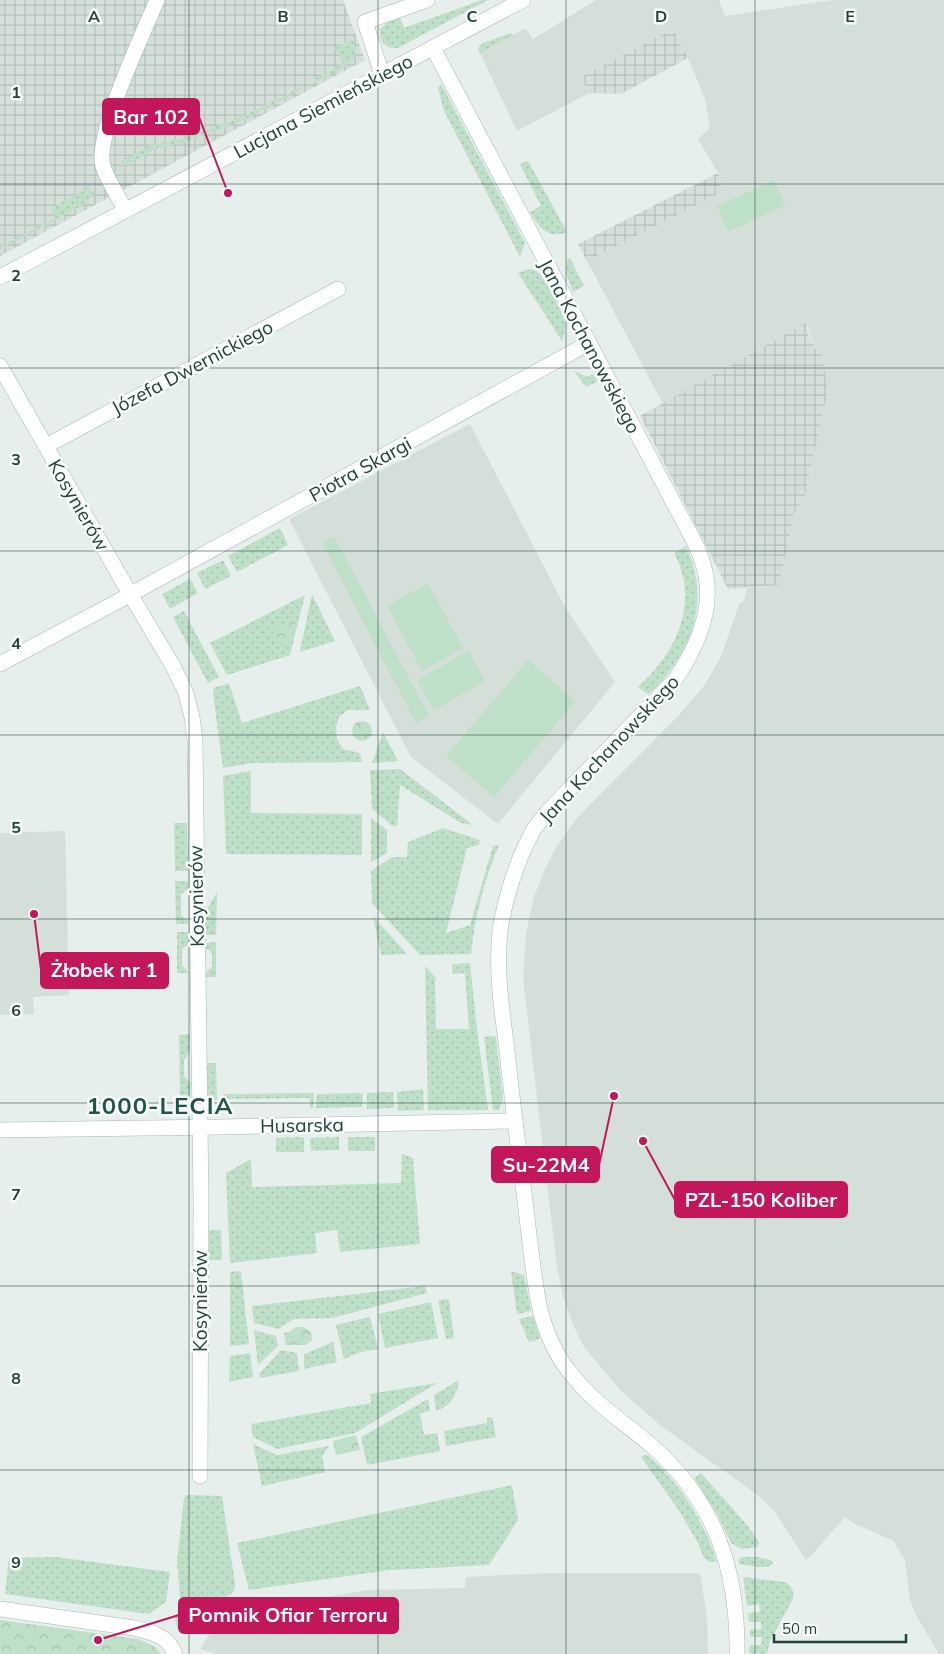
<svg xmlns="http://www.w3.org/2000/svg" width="944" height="1654" viewBox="0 0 944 1654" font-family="Mulish,sans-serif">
<defs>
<pattern id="industrial-grid" width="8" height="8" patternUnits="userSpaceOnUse" patternTransform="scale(1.25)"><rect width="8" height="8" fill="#d4dfda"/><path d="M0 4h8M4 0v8" fill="none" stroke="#b6c1bc"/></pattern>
<pattern id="grass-dots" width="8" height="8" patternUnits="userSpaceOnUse" patternTransform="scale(1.25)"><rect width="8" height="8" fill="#bfe0c8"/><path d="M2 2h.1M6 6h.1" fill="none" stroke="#a4c1ad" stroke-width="1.8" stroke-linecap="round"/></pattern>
<pattern id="park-crowns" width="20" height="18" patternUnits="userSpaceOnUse" patternTransform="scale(1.25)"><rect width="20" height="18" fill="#bfe0c8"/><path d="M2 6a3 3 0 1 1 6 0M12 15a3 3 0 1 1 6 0" fill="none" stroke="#a4c1ad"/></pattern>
</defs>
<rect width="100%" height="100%" fill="#e6efeb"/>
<g fill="#d4dfda">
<polygon points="596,0 719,0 725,16 833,0 944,0 944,1654 939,1654 917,1617 910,1600 905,1561 894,1541 853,1523 845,1517 811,1556 806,1560 775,1512 759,1496 661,1426 621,1391 584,1347 574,1327 563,1296 557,1267 523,979 526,933 534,897 545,869 557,846 577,818 678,716 703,687 721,657 739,604 744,601 747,588 779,585 794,514 805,494 828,390 806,323 663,404 587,261 722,192 718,173 698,139 710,128 705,99 688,58 673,29 581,77 589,93 517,131 480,53 525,28 533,39"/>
<polygon points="470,424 565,607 615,682 498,824 411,757 289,519"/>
<polygon points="65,831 69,995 33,997 34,1014 0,1015 0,833"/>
<polygon points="548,1573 700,1573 707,1617 708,1654 216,1654 200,1649 212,1631 222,1624 246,1613 275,1606 367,1590 465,1588 466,1577"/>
</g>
<g fill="url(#industrial-grid)">
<polygon points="0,0 343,0 365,60 0,256"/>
<polygon points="673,29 688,58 621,94 589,93 581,77"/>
<polygon points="718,173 722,192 587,261 578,244"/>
<polygon points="806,323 808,334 815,349 821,352 828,390 805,494 794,514 779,585 728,589 640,416"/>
</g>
<g fill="url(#grass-dots)">
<path d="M 482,0 L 488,0 L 398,48 C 386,49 378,42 380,29 L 389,21 L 400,18 L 404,28 Z"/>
<polygon points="511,33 513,35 480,53 478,52 479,47 481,44"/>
<path d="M 352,39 C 354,43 356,47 356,51 C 355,66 326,77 314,83 L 314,79 L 343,64 L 335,48 Z"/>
<polygon points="441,84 525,243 520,257 444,111 438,88"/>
<polygon points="301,87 302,89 246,119 183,143 157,148 125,166 122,161 152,145 181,139 244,116"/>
<path d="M 528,161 L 567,232 C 549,240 538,227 530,212 L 541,206 L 520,164 Z"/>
<polygon points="90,187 93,194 87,203 0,249 0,247 56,217 51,208"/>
<polygon points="570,258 584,286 573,292 566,273 567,259"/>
<path d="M 528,269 C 533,269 536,270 539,273 C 546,279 563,312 565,322 C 566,329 564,335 562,341 L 518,273 Z"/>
<polygon points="574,371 587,377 593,374 598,381 586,387"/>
<polygon points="280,528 288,545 237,572 228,556"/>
<path d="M 686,546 C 707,591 698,634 669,672 C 663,680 656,689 648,694 L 638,687 C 677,653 700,601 674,553 Z"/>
<polygon points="223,560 231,576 205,589 197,573"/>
<polygon points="190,579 198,593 170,609 162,594"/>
<polygon points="312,594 335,641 300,652 300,651"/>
<polygon points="305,595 290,655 227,675 210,643"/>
<polygon points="184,611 219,677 208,683 173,617"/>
<polygon points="229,683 242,723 360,686 370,710 348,710 339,717 336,727 337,739 343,749 360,753 362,762 253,763 223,768 213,694 214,688"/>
<polygon points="383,732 398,761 372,763"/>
<polygon points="400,769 473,825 461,823 400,785 397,826 392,826 372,809 370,770"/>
<polygon points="251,771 251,813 362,814 362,855 226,854 223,776"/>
<polygon points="371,818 387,830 387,853 371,862"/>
<polygon points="174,823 187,823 188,871 175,871"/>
<path d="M 443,828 L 480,840 L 479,845 L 467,848 L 446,933 L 470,925 L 493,846 L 499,845 C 484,881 475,915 471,954 L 420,955 L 372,903 L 371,871 L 392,857 L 407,857 L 408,842 Z"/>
<polygon points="175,881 188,881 188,889 181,894 181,915 188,921 188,924 176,924"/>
<polygon points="217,892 216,935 204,935 204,915"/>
<polygon points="373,916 407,954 381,955"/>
<polygon points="177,932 188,932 189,944 182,949 182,965 189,973 177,973"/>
<polygon points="216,942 216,977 205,977 205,973 212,967 212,952 204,947 205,943"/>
<polygon points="470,963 477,1029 488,1110 428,1110 425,966 436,978 435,981 436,1029 469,1029 465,973 453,974 452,964"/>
<polygon points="190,1034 190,1052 184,1060 184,1076 191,1083 190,1100 180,1100 179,1035"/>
<polygon points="494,1036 496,1038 503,1099 499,1110 493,1110 484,1037"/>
<polygon points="207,1063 216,1063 217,1100 208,1100"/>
<polygon points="423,1089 424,1110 398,1111 397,1092"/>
<polygon points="393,1092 394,1108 367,1109 367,1093"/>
<polygon points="314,1093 313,1108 310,1108 310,1098 223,1099 223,1094"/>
<polygon points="358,1093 363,1094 362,1107 316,1108 317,1094"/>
<polygon points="304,1137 304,1152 276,1152 276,1138"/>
<polygon points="339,1137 339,1150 311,1151 310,1138"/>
<rect x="348" y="1137" width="27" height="14"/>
<polygon points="402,1154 413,1158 420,1244 340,1252 337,1230 315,1233 317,1253 230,1263 226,1173 251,1159 252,1187 401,1183"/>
<polygon points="209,1230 221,1230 222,1260 209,1260"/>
<polygon points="241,1271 249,1344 230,1346 230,1272"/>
<polygon points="511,1271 524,1275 531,1311 517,1314"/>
<polygon points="425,1286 427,1293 332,1318 294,1319 278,1329 254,1323 252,1306"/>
<polygon points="449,1299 454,1338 446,1339 438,1300"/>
<polygon points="431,1302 438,1338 385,1348 378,1314"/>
<polygon points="533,1316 540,1339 529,1342 519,1319"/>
<polygon points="370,1317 378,1349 361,1352 344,1359 336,1325"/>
<polygon points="254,1330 276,1336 278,1346 258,1365"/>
<polygon points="333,1342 337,1362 304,1369 304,1354"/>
<polygon points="281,1350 297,1353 299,1371 260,1378 259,1374"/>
<polygon points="250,1353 253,1377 229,1382 230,1356"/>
<path d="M 459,1380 C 457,1396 451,1406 436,1411 L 434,1395 Z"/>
<polygon points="437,1383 355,1433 277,1449 253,1437 251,1424 371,1403 370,1394"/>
<polygon points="428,1399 430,1411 420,1413 424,1435 437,1433 440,1451 367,1465 361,1437"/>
<polygon points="492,1417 496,1437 446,1446 444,1431 487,1423 487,1418"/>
<polygon points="253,1444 277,1455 329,1446 322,1456 325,1472 262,1486"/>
<path d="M 646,1454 C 679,1481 704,1521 717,1562 L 710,1562 L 704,1558 L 698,1543 L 678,1509 L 641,1457 Z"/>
<polygon points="701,1473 747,1525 759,1542 757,1547 742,1549 731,1543 718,1516 694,1478"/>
<polygon points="512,1485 518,1520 489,1565 390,1570 249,1590 237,1543"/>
<path d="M 187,1495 L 222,1496 L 235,1583 C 235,1587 235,1591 231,1594 C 223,1600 190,1599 180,1598 L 177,1562 L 184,1498 Z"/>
<polygon points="56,1557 170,1572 166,1602 149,1614 5,1594 9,1558"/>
<polygon points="742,1557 757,1557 771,1560 773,1563 769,1567 759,1567 739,1564 738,1560"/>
<path d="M 743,1577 L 784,1582 C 792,1585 794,1591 793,1599 L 770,1641 L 767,1654 L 749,1653 L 750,1645 L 761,1645 L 762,1637 L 750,1637 L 750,1630 L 761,1629 L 761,1622 L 749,1622 L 748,1613 L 760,1612 L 759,1604 L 747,1606 Z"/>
<path d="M 215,1605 L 219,1608 L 197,1631 L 187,1634 C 179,1632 175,1626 175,1618 L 178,1612 Z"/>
</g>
<g fill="url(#park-crowns)">
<polygon points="296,622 289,647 278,647 271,635 278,626"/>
<circle cx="362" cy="731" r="10"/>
<polygon points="296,1327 304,1327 311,1332 312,1340 306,1345 286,1345 284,1333 289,1332"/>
<polygon points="356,1435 360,1450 336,1455 333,1441"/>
<polygon points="0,1620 138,1639 154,1646 161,1654 0,1654"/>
</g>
<g fill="#bfe0c8">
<polygon points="774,180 785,205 728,232 717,206"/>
<polygon points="334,536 429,716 416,723 322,543"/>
<polygon points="428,583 463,648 422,671 387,606"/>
<polygon points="469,651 485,681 434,710 417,680"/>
<polygon points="528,660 576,701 494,797 446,756"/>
</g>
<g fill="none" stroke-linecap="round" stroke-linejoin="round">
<g stroke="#a8b8b2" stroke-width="16">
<g id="minor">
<path d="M 433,48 L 688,530 C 693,539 698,549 701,558 C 718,602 699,645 674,681 C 643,713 612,745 581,777 C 566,793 544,813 533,831 C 518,857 504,901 500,931 C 496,968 501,1005 506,1042 C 510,1079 514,1115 519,1152 C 523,1185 527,1218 531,1251 C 534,1273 536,1296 542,1317 C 548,1337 559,1360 573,1376 C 595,1404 625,1423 652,1446 C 716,1503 738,1570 737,1654"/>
<polyline points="382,74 365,22 427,0"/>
<path d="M 125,210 C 119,197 106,178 103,166 C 94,136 144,32 157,0"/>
<polyline points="0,277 523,0"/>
<polyline points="0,366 130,594 173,666 186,693 192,717 195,741 201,1200 200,1476"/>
<polyline points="46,446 338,289"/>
<polyline points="0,664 111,605 589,343"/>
<polyline points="0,1130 221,1127 515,1121"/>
<path d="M 0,1609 L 134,1628 C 151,1632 169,1636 175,1654"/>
</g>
</g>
<use href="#minor" stroke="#fff" stroke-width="15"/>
</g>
<path fill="none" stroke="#24423a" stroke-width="1" stroke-opacity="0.55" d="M 189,0 L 189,1654M 378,0 L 378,1654M 566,0 L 566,1654M 755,0 L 755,1654M 0,184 L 944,184M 0,368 L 944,368M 0,551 L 944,551M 0,735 L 944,735M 0,919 L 944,919M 0,1103 L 944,1103M 0,1286 L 944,1286M 0,1470 L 944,1470"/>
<g text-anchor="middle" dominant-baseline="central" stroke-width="5" stroke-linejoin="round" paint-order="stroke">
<g font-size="19" fill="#24423a" stroke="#f7fbf9">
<text transform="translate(323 106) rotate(-28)">Lucjana Siemieńskiego</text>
<text transform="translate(590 346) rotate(62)">Jana Kochanowskiego</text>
<text transform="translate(192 367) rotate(-28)">Józefa Dwernickiego</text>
<text transform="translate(360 469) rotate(-29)">Piotra Skargi</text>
<text transform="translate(79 505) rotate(60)">Kosynierów</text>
<text transform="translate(609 749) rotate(-47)">Jana Kochanowskiego</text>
<text transform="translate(196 896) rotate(-91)">Kosynierów</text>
<text transform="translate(302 1125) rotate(-1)">Husarska</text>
<text transform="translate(200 1301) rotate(-90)">Kosynierów</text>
</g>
<g font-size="24" font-weight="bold" letter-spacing="1" fill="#1f5548" stroke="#f7fbf9">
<text x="160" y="1105">1000-LECIA</text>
</g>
</g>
<g font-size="16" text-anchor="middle" font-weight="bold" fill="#24423a" stroke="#f7fbf9" stroke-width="5" stroke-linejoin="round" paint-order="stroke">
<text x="94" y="22">A</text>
<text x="283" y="22">B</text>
<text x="472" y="22">C</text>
<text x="661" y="22">D</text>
<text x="850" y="22">E</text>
<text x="16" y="98">1</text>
<text x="16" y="281">2</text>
<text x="16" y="465">3</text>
<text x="16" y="649">4</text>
<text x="16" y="833">5</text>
<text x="16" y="1016">6</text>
<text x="16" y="1200">7</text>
<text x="16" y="1384">8</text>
<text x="16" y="1568">9</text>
</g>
<path fill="none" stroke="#c2185b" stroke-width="2" d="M228 193L199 117M34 914L41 970M614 1096L599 1165M643 1141L675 1200M98 1640L179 1615"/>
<g fill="#c2185b" stroke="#f7fbf9" stroke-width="2">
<circle cx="228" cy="193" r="5"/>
<circle cx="34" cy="914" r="5"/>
<circle cx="614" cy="1096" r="5"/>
<circle cx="643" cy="1141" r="5"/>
<circle cx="98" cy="1640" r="5"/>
</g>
<g fill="#c2185b" stroke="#c2185b" stroke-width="2">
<rect x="103" y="99" width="96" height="35" rx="5"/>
<rect x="41" y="953" width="127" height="35" rx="5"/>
<rect x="492" y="1147" width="107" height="35" rx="5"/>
<rect x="675" y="1182" width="172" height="35" rx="5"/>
<rect x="179" y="1598" width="219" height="35" rx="5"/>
</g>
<g font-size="20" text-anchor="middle" font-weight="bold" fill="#fff">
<text x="151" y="124">Bar 102</text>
<text x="104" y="977">Żłobek nr 1</text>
<text x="546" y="1172">Su-22M4</text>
<text x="761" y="1207">PZL-150 Koliber</text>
<text x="288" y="1622">Pomnik Ofiar Terroru</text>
</g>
<path d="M774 1634v8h132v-8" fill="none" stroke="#24423a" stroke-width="2.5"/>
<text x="782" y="1634" font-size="15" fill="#24423a" stroke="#f7fbf9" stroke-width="4" paint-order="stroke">50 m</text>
</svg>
